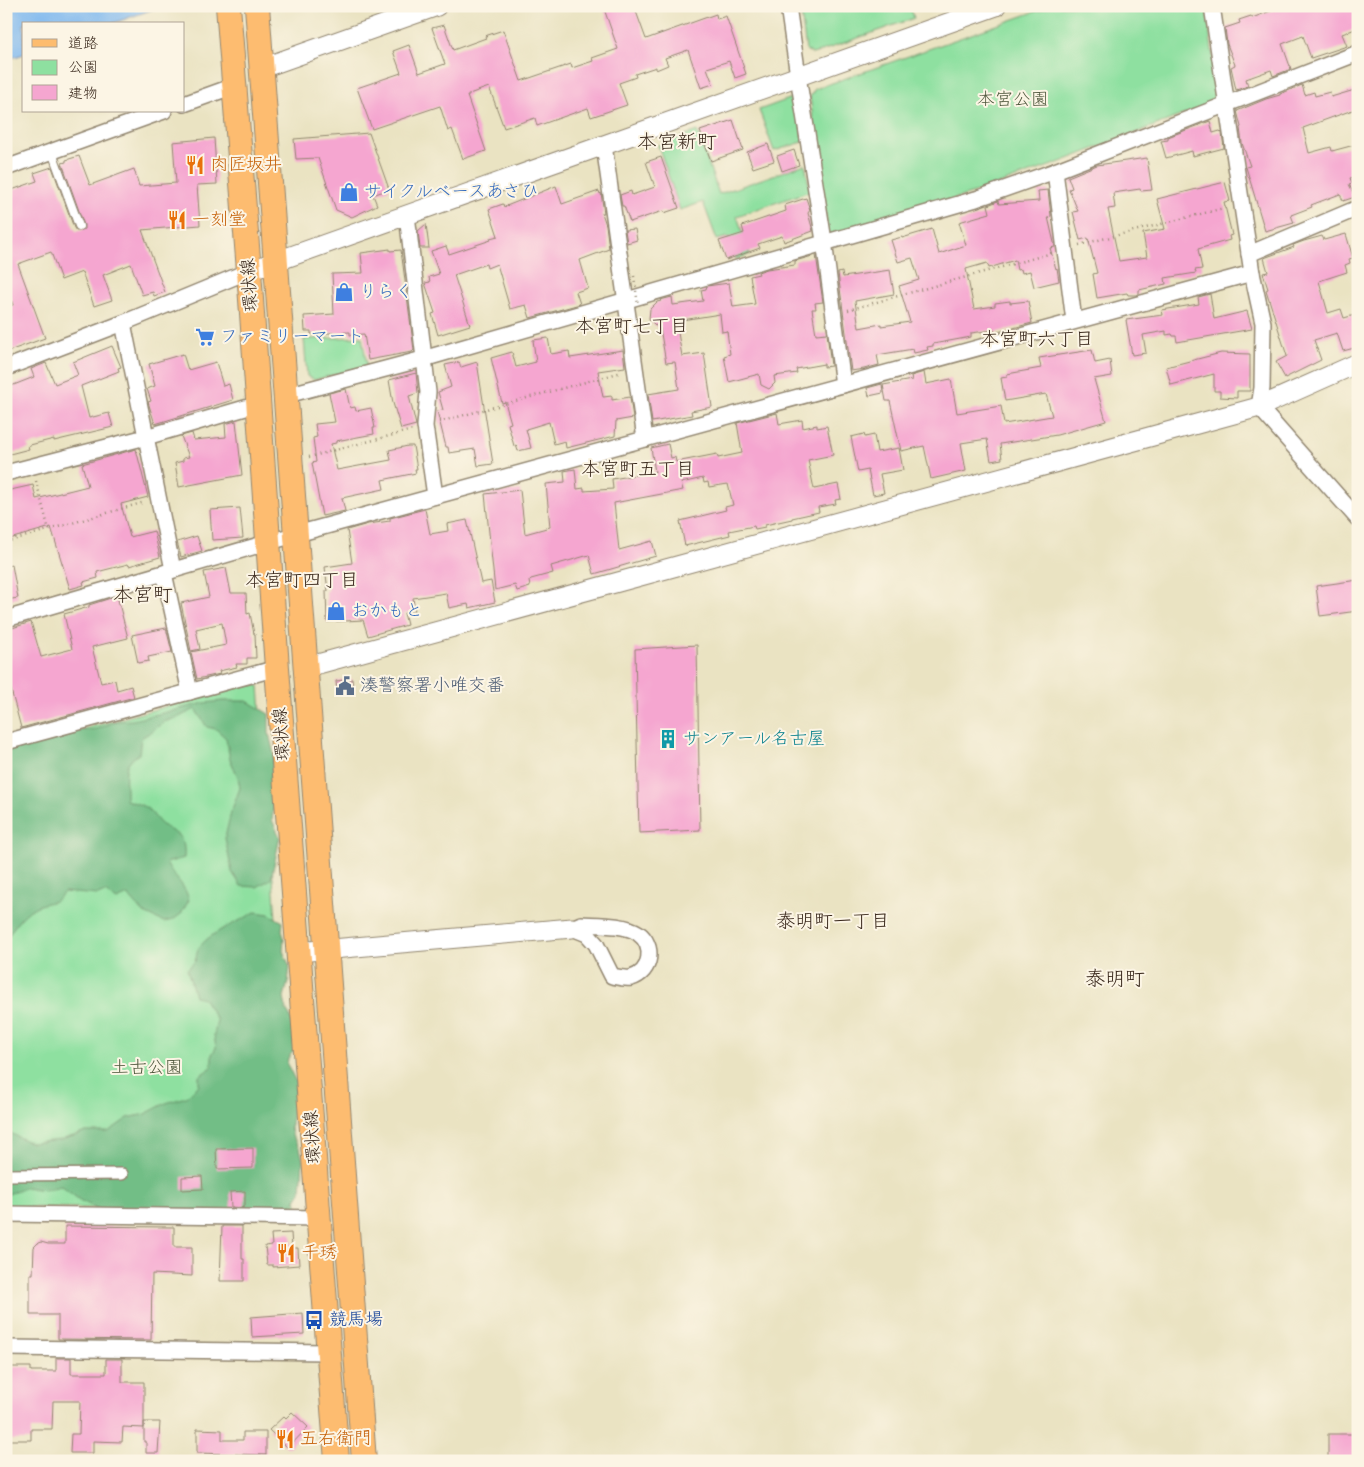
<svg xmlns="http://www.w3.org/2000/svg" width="1364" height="1467" viewBox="0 0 1364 1467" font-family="Mynerve,'Klee One',sans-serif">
<rect width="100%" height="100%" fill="#fcf5e5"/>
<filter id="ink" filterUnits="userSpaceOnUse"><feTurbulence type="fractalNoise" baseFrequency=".02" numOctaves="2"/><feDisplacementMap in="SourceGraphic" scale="10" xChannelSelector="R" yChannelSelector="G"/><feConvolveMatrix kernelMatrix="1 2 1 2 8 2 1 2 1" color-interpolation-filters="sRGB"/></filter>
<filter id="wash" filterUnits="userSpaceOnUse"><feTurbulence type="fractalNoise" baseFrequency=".0096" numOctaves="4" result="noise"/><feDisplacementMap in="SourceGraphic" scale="20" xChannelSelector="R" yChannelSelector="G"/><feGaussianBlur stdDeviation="1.12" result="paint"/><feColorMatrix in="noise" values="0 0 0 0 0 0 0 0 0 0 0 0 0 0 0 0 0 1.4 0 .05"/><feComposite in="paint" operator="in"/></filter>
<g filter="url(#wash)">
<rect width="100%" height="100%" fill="#eae3c2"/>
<g fill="#8ee0a0" stroke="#64855f">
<polygon points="800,6 910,6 914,18 813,54 806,50"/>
<polygon points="1051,6 1206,6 1218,94 1216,102 1055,164 971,194 831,234 828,232 810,97 815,89"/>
<polygon points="792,98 797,100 803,142 774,151 759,110"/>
<polygon points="697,131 719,194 805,164 810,191 737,216 750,254 736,259 728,237 717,240 703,202 680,210 658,145"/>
<polygon points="362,337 367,366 314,380 307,376 304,339"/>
<polygon points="248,684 259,686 297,1207 293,1211 6,1207 6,750"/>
</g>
<g fill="#72be86" stroke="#567452">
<path d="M 222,701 L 247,701 L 269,714 L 269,733 L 274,755 L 271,778 L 275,798 L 272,820 L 280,837 L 271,879 L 257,887 L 241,886 L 232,872 L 225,838 L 231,812 L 240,788 L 238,777 L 230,759 L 226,738 L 216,729 L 207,727 L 195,709 L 179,717 L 164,722 L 151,732 L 141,738 L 139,754 C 136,756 131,759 129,762 C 123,769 127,790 126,800 C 135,803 145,805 151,812 C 154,815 156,819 159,822 C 174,836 186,831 184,858 L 166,863 C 174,879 184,882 189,900 L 181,914 L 173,920 L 164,922 L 144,913 L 128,895 L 117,900 L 105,892 L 98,895 L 64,892 C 53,905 54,900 40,905 C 25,910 13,927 6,940 L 6,751 L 76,731 L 97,729 L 117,721 L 133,720 L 205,703 Z"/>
<path d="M 255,912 L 269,914 L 283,922 L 282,930 L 284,938 L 283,951 L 290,967 L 288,982 L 284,997 L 286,1010 L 291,1018 L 294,1040 L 294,1050 L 288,1058 L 287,1064 L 296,1082 L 294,1108 L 290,1128 L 293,1137 L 300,1148 L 303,1161 L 301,1192 L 286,1215 L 106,1212 L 81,1201 L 61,1186 L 44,1190 L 25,1187 L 6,1195 L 6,1124 L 10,1133 L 31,1143 L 61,1140 L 86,1132 L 108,1132 L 128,1118 L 145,1114 L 166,1103 L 186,1097 L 199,1085 L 199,1076 L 212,1067 L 212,1054 L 216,1048 L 214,1035 L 217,1020 L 203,998 L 195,996 L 187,969 C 189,967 193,964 195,961 C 197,957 196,953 198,949 C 209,932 238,923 255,912 Z"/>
</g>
<polygon fill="#7eb8ef" stroke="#5c7186" points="6,6 162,6 111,24 24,24 24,54 6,60"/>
<g id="blocks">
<g fill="#f5a6d0">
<polygon points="603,6 634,6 646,39 716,14 717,19 726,16 746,74 735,78 729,61 707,68 713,84 701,88 688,50 665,58 668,65 656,70 656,67 635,74 636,77 619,83 627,105 591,117 588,108 537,126 535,118 504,128 489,87 469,94 469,96 467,96 486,151 463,159 452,129 448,131 440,106 372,129 357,88 401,73 393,51 409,45 419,73 445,64 432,28 444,25 453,50 486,38 485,36 503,30 521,81 571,64 572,68 593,61 592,58 618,49"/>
<polygon points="1284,6 1358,6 1358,28 1342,34 1347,46 1311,58 1303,36 1282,44 1291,69 1273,76 1271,70 1246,79 1248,86 1236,90 1231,67 1235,65 1227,44 1225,28 1240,23 1239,20 1251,16 1252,18"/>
<polygon points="1302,85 1305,95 1314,92 1315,96 1330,92 1331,97 1358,89 1358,108 1303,128 1309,153 1331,147 1332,151 1358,144 1358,176 1350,178 1352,183 1349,184 1355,197 1343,201 1340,194 1311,205 1312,207 1291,215 1294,223 1265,231 1246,167 1250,166 1242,143 1240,128 1241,127 1237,111 1266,99 1280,95 1280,94"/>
<polygon points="733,120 743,150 711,161 700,131"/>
<polygon points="1210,121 1213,133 1220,131 1222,133 1224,148 1193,156 1192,151 1166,158 1161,141 1168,140 1168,137"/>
<polygon points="369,133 389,189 373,195 377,205 352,217 336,210 318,158 296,159 294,139"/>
<polygon points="214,138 217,184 197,185 200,225 142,230 165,292 154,296 153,292 142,295 131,264 103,275 112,300 94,306 82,272 61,280 51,252 18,264 45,338 6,352 6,307 13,305 6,285 6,192 37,181 34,173 52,167 74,228 76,231 80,231 84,229 84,225 62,163 66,162 66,160 79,156 90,185 134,169 139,186 176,183 173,142"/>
<polygon points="768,144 774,161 753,168 747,152"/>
<polygon points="794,150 799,165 782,171 777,156"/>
<polygon points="661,157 679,208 664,213 663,211 630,222 624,206 622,206 620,195 631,191 632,195 655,187 646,162"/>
<polygon points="1147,158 1152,190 1141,191 1140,189 1113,193 1115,208 1108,209 1119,261 1147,257 1143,233 1165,229 1157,199 1225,182 1230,201 1224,202 1232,235 1229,236 1230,240 1198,249 1202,269 1195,270 1196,273 1165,278 1166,284 1139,290 1139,294 1137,295 1128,295 1127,293 1097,298 1093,274 1097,273 1088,238 1080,240 1073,212 1078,211 1069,189 1072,188 1068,177 1097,165"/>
<polygon points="556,186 562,204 599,191 600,194 601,193 604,213 602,213 606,225 609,249 580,260 588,288 576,292 580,304 530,318 526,305 510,309 497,264 487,268 486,264 454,275 470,325 438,335 432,314 435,313 425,283 430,282 429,277 439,274 431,251 446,246 449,254 491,240 490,238 498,236 489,209 503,204 504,207"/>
<polygon points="1048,190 1051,216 1048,217 1055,247 1050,248 1056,269 1057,268 1059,281 1034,287 1030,271 1022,273 1021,269 1017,270 1015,260 989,268 987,263 966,269 974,309 995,306 995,303 1010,301 1010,303 1028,301 1032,323 994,333 994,330 971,333 971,337 933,344 933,346 927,347 928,350 914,353 913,349 877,355 879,365 864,369 851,371 838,273 842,272 843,277 890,270 894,294 855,301 859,328 881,324 881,326 910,322 899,286 919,280 912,258 898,262 891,240 902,237 902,238 932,229 939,254 966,245 959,222 990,213 988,205 998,201 999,204 1039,201 1038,191"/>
<polygon points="806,198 810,210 808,213 813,231 784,242 782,236 758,244 760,248 726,260 719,241 744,233 742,226 786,211 785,205"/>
<polygon points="426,224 429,248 420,248 418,231"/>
<polygon points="635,229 637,240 627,243 625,230"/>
<polygon points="1346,234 1353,258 1349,259 1350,263 1345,265 1347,272 1319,281 1328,313 1341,309 1344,318 1358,314 1358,347 1343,351 1337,333 1314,340 1321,360 1285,378 1276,362 1287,356 1266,290 1268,289 1263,273 1268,272 1264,258 1294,247 1293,245 1304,241 1322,236 1324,240"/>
<polygon points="390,249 390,251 401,250 414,350 412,352 368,360 364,334 350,335 350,332 311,334 311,331 305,331 304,316 334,314 332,274 363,273 361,253"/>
<polygon points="816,255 823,302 815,303 816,309 812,309 816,334 827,333 831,366 824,367 824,364 796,369 797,373 774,376 775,383 769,389 761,385 759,374 729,382 724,356 730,354 727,331 722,332 720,314 676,321 682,356 704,353 712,407 691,411 692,415 652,422 648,394 679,389 675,362 666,363 660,328 656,326 649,319 650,309 657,302 661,301 660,300 672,297 673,305 703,301 701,290 706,289 707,286 729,283 733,307 755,304 750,276 759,274 758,272 767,269 795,265 795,261"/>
<polygon points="1210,294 1214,319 1247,311 1252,329 1177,342 1176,336 1173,336 1172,334 1166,335 1166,331 1143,335 1146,353 1132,355 1126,320 1163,315 1162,310 1199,304 1198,297"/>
<polygon points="548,338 551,354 569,351 570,358 623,350 625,367 598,371 603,397 612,396 612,400 630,397 633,418 616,421 615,436 566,448 565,441 554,444 549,422 526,429 531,448 518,451 516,445 514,446 508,424 511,423 505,402 502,403 491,358 512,352 516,367 536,362 533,340"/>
<polygon points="112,346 121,367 118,368 119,371 81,386 89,418 109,413 113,427 54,441 54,439 30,445 28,446 29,449 6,455 6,388 34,377 31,369 46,363 55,384 78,375 73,362"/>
<polygon points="1092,350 1095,363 1110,360 1112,376 1094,379 1106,421 1057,435 1000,444 1002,459 991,461 987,439 961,443 966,471 931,479 924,446 901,451 890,401 886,401 883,385 912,380 911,376 924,372 926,384 951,379 957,413 1001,406 1004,424 1052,416 1046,394 1005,401 1001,378 1007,377 1007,374 1041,368 1039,358"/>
<polygon points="1221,353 1250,354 1250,391 1237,391 1237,398 1220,397 1220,391 1214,391 1214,374 1171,385 1166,367"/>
<polygon points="183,354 188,370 216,362 223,386 229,384 233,400 155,424 148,402 151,401 147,389 155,386 149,364"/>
<polygon points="459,362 461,367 477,362 493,464 478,466 475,449 449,453 448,447 446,447 437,411 443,410 438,392 451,387 445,365"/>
<polygon points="416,373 418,393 409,396 416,425 401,429 393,403 389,380"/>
<polygon points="882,384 883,393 869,396 867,388"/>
<polygon points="346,389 350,408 355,407 356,411 371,408 375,428 373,428 374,434 336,441 336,443 331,444 337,470 391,460 389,450 408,446 413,446 417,469 415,469 416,473 382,480 384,489 342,498 345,511 322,516 312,463 316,462 313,438 317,437 315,424 335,422 329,393"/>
<polygon points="777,413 779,424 802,420 803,428 817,425 817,428 827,426 833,455 808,460 814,489 838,484 841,499 835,500 836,504 818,507 819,512 792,518 792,519 765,525 765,527 755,529 754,526 729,531 730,535 685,546 680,521 726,510 725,507 733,505 728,484 709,487 708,482 704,483 703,478 681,483 683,490 614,503 619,550 652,541 656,556 594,574 589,555 551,566 553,573 531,579 529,581 530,587 517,591 515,585 495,590 485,494 520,490 525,534 550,527 546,484 565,482 564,471 575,469 577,489 584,488 584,491 613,489 612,479 655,472 651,448 668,444 671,458 675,457 676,462 717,454 718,458 742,453 737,423"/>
<polygon points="236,421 242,475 179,487 175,463 183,461 183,458 189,457 181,436 192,433 194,440 226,437 225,424"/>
<polygon points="864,434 865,437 874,435 877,452 899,448 903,470 880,474 884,493 873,495 868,470 858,472 851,437"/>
<polygon points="136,449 148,497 121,504 130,537 154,531 160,557 129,566 128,564 97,572 98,578 83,582 84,585 70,589 51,527 6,540 6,491 33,485 36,499 88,486 82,464"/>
<polygon points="240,508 243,538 212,540 210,510"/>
<polygon points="425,509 430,534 448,531 447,524 467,520 481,583 491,581 495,602 469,608 468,604 449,608 446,593 413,598 415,612 404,613 407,625 368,636 363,620 327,622 326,591 328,591 325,567 352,563 347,530 368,524 390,521 390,518"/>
<polygon points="197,536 202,551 181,557 177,542"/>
<polygon points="12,565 18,598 6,600 6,566"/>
<polygon points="226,568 231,593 246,593 247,614 250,613 254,634 255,634 256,658 247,658 247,664 236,664 237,667 219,671 220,674 197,679 191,652 226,645 222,623 196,629 200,649 191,651 181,603 209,597 204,572"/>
<polygon points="1358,580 1358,611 1320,616 1316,586"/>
<polygon points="117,596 128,638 92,647 101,683 115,680 117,690 131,686 134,697 21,728 9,682 6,683 6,630 31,622 41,657 72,649 64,614 89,607 89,605"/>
<polygon points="166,628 172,652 148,657 149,661 138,663 132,635"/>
<polygon points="697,645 700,830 639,833 635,649"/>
<polygon points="352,679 353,691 337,692 336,681"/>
<polygon points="253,1148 253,1168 217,1169 216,1149"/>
<polygon points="202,1176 203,1189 182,1190 182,1177"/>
<polygon points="245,1191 245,1206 243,1206 243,1208 231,1207 230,1192"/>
<polygon points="65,1226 174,1227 174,1247 192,1247 192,1276 152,1274 151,1340 58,1339 58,1315 30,1315 30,1274 33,1274 34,1247 38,1243 41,1242 48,1244 65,1244"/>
<polygon points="222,1226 242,1226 242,1259 244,1259 244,1281 220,1281"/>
<polygon points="291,1233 292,1248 298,1248 299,1265 273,1267 273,1265 267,1265 265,1246 272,1245 271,1234"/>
<polygon points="303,1313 304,1334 252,1337 251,1317"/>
<polygon points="56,1358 71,1358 71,1374 106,1374 106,1359 122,1359 122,1382 144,1382 144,1428 123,1427 122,1442 93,1441 93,1453 70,1453 71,1434 79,1434 80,1401 53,1401 52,1429 31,1429 31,1440 9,1440 9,1437 6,1437 8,1367 31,1367 31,1371 56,1371"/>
<polygon points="292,1412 308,1427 288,1448 269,1430 284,1416 286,1418"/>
<polygon points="144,1422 160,1422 158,1453 146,1453 146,1442 144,1442"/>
<polygon points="197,1429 222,1430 222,1440 243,1440 243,1432 266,1432 266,1455 197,1453"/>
<polygon points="1328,1434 1358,1434 1358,1461 1336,1461 1336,1458 1328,1458"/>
</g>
</g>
</g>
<g filter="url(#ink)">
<use href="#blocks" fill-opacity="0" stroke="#928670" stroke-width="1"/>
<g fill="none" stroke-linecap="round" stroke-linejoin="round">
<g stroke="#928670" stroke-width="10">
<polyline id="service" points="52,152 79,226"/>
</g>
<g stroke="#928670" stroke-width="14">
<polyline id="pedestrian" points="6,1175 122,1174"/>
</g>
<g stroke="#928670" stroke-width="18">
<g id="minor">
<polyline points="788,6 798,76 824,241 843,385"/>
<polyline points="1212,6 1252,273 1263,323 1262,388 1259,407 1358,519"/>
<polyline points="184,104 234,86"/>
<polyline points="604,145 645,439"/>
<polyline points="6,168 164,111"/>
<polyline points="1055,171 1074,321"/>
<polyline points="407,215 428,392 425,426 435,496"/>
<polyline points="1249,254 1358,208"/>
<polyline points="123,323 173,570"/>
<polyline points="6,368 123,323 249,271"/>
<polyline points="287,395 423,359 976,199 1055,171 1358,53"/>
<polyline points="6,473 146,437 259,404"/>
<polyline points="164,573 190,692"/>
<polyline points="6,619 297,534 1252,273"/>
<polyline points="6,742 277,668"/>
<path d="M 581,924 C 597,925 625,924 638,933 C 655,945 652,972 631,978 C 625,979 617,977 612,976 L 596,944 L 587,934 L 572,928 Z"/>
<polyline points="6,1214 319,1218"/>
<polyline points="6,1348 328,1352"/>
</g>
</g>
<g stroke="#928670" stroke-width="21">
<g id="tertiary">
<polyline points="262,68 437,6"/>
<polyline points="249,271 996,6"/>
<polyline points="307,667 1259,407 1358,363"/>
<polyline points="298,952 572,928"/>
</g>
</g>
<g stroke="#928670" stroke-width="26">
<g id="primary">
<polyline points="228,6 249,271 277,668 337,1461"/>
<polyline points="257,6 364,1461"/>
</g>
</g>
<g stroke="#928670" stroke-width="2.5" stroke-dasharray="1 4" stroke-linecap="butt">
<polyline points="1079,245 1228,207"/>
<polyline points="848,310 1052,253"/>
<polyline points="439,422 622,372"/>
<polyline points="309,457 412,430"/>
<polyline points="36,481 49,530"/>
<polyline points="6,542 145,502"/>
</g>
<use href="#service" stroke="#fff" stroke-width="8"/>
<use href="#pedestrian" stroke="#fff" stroke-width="11"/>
<use href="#minor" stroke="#fff" stroke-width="15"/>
<use href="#tertiary" stroke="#fff" stroke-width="19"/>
<use href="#primary" stroke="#fdbc6f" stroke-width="24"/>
<polyline stroke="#928670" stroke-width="2.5" stroke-dasharray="1 4" stroke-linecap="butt" points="634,276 638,305"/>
</g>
</g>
<defs>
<g id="restaurant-bare" transform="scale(1.5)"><path d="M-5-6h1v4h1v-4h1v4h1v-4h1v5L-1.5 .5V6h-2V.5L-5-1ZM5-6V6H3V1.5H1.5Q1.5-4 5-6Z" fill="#e8710a" stroke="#fcf5e5" stroke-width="2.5" paint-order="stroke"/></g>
<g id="shop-bare" transform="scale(1.5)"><path d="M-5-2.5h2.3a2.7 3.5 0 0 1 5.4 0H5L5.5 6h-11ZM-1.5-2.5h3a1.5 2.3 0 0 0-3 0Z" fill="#3f7fe0" stroke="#fcf5e5" stroke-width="2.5" paint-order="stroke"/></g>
<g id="supermarket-bare" transform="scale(1.5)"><path d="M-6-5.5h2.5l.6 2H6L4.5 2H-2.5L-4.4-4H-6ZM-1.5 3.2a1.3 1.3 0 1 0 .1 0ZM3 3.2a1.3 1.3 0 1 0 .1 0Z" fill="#3f7fe0" stroke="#fcf5e5" stroke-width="2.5" paint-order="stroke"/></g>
<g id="civic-bare" transform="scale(1.5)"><path d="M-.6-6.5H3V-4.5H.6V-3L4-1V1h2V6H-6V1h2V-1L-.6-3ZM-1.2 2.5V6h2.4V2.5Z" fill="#5c6f8a" stroke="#fcf5e5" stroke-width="2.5" paint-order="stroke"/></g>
<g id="building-bare" transform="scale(1.5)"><path d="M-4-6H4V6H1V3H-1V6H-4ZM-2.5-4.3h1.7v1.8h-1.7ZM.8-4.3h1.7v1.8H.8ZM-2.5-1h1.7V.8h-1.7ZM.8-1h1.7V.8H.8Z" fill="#0f9aa8" stroke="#fcf5e5" stroke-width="2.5" paint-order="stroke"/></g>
<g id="bus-bare" transform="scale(1.5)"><path d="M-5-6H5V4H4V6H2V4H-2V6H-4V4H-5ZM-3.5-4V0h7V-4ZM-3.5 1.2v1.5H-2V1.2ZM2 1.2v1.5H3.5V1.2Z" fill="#1a4fb4" stroke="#fcf5e5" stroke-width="2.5" paint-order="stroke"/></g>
</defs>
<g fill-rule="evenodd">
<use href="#restaurant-bare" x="195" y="165"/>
<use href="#shop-bare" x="349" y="192"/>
<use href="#restaurant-bare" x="177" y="220"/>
<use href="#shop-bare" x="344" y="292"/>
<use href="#supermarket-bare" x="205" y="337"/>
<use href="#shop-bare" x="336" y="611"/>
<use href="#civic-bare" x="345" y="686"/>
<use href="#building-bare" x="668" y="739"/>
<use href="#restaurant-bare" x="286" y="1253"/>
<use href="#bus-bare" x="314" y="1320"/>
<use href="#restaurant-bare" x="285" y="1439"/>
</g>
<g text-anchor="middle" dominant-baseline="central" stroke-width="4" stroke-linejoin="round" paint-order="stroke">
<g font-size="18" fill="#50583e" stroke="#fcf5e5">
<text x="1013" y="100">本宮公園</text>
<text x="147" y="1068">土古公園</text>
</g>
<g font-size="18" fill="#c56008" stroke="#fcf5e5" text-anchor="start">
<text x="210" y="165">肉匠坂井</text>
<text x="192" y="220">一刻堂</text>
<text x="301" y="1253">千琇</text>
<text x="300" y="1439">五右衛門</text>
</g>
<g font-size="18" fill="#366cbe" stroke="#fcf5e5" text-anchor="start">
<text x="364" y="192">サイクルベースあさひ</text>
<text x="359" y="292">りらく</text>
<text x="220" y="337">ファミリーマート</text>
<text x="351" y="611">おかもと</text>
</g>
<g font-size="18" fill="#3b2a1e" stroke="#fcf5e5">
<text transform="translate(250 285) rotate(-94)">環状線</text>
<text transform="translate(282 734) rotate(-94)">環状線</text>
<text transform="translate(313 1137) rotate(-94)">環状線</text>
</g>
<g font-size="18" fill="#4e5e75" stroke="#fcf5e5" text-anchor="start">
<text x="360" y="686">湊警察署小唯交番</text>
</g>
<g font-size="18" fill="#0d838f" stroke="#fcf5e5" text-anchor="start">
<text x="683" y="739">サンアール名古屋</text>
</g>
<g font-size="18" fill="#164399" stroke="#fcf5e5" text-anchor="start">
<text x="329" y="1320">競馬場</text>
</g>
<g font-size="19" fill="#3b2a1e" stroke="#fcf5e5">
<text x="632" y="326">本宮町七丁目</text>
<text x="1037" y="339">本宮町六丁目</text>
<text x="638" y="469">本宮町五丁目</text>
<text x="302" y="580">本宮町四丁目</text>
<text x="833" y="921">泰明町一丁目</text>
</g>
<g font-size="20" fill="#3b2a1e" stroke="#fcf5e5">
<text x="677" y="142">本宮新町</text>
<text x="143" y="595">本宮町</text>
<text x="1115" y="979">泰明町</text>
</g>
</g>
<rect width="1364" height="1467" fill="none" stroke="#fcf5e5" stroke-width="25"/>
<rect x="22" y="22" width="162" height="90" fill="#fcf5e5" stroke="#afa495"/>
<rect x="32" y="39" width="25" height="8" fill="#fdbc6f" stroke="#afa495"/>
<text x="68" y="48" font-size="15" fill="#3b2a1e">道路</text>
<rect x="32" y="60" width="25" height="15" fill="#8ee0a0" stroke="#afa495"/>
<text x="68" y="72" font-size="15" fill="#3b2a1e">公園</text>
<rect x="32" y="85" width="25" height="15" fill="#f5a6d0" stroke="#afa495"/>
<text x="68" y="98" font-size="15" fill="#3b2a1e">建物</text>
</svg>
